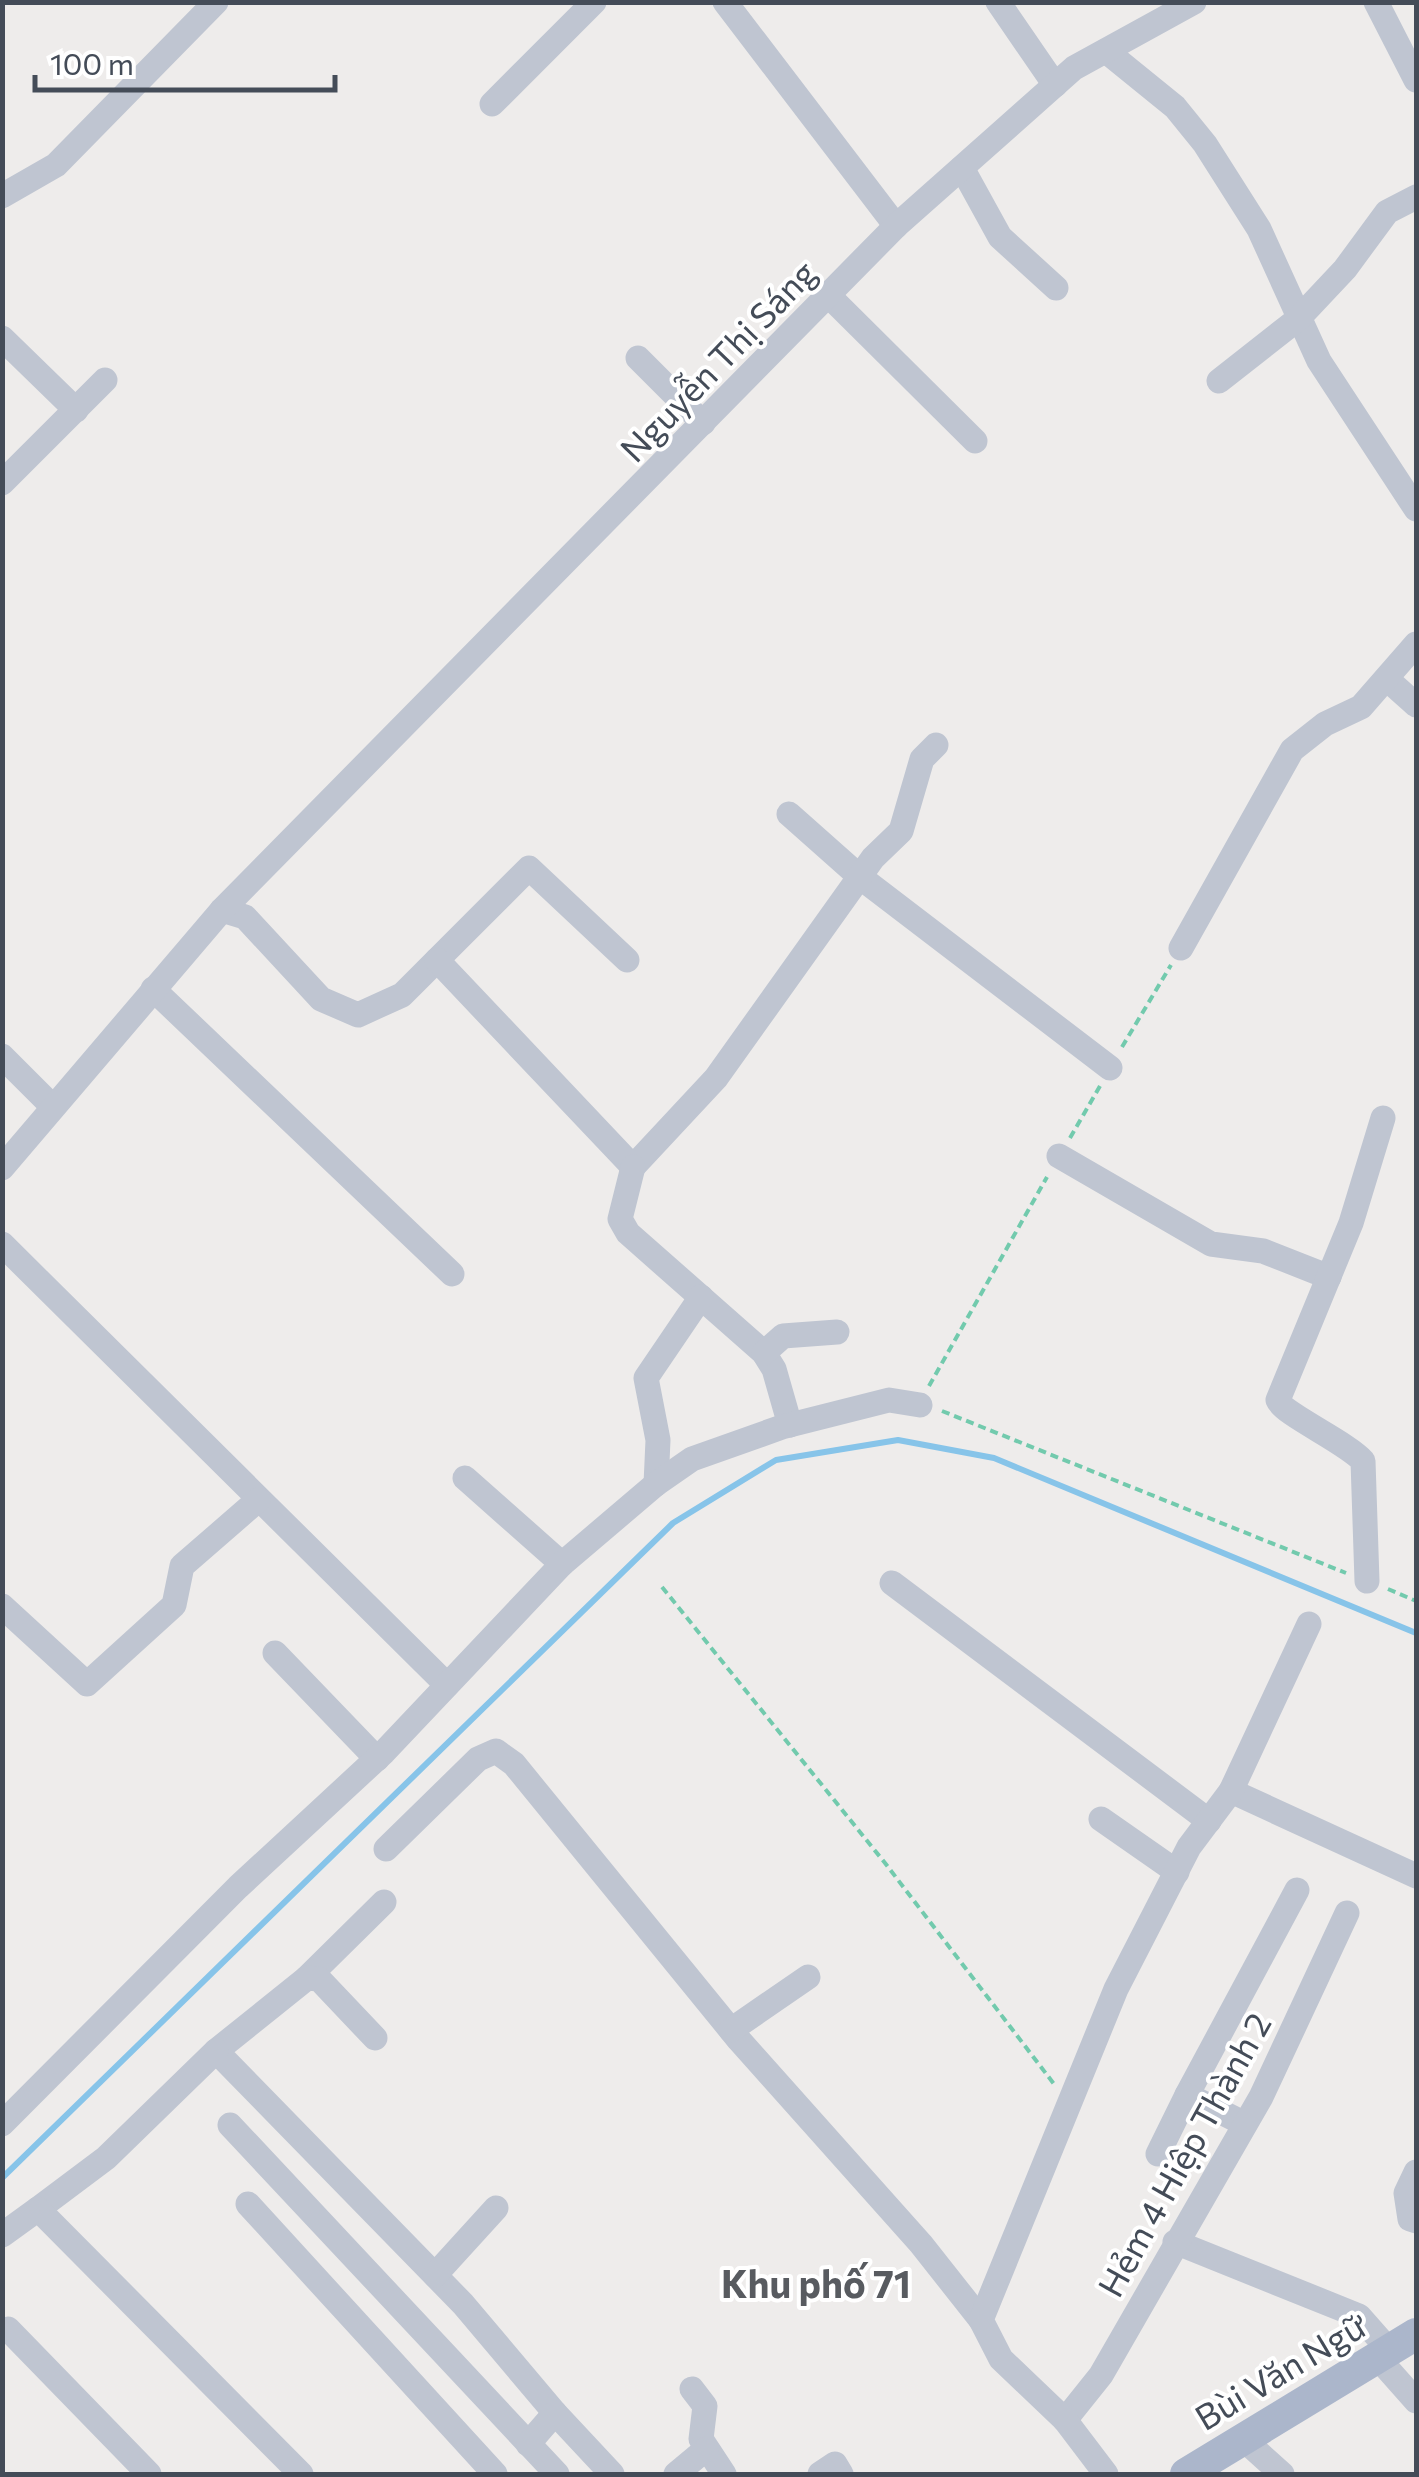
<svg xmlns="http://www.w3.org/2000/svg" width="1419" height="2477" viewBox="0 0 1419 2477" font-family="Commissioner,sans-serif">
<rect width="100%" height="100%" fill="#eeeceb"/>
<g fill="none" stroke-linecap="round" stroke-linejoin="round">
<polyline stroke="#87c4e9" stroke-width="6" points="2,2178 673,1523 776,1460 898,1440 994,1458 1416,1633"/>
<g stroke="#72caad" stroke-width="4" stroke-dasharray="8 5" stroke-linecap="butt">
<polyline points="1122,1047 1171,965"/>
<polyline points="1070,1138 1100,1086"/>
<polyline points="929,1386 1047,1177"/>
<polyline points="942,1411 1346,1573"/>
<polyline points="662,1587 885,1863 1054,2084"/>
<polyline points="1388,1589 1416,1601"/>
</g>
<g stroke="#bfc5d1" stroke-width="25">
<polyline points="725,2 896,226"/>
<polyline points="998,2 1055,85"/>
<polyline points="1376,2 1416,80"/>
<polyline points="1106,51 1175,107 1205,144 1259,229 1319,361 1416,509"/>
<polyline points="492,104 594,2"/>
<polyline points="962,168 1000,237 1056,288"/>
<polyline points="2,196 56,165 216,2"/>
<polyline points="828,295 975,441"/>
<polyline points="2,338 76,410"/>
<polyline points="638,358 703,423"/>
<polyline points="1219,381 1298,319 1345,269 1387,212 1416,197"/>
<polyline points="2,483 105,380"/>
<polyline points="1388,680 1416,705"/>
<polyline points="789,814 860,877 1110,1068"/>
<polyline points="222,910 245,917 321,999 358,1015 402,995 529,868 627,960"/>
<polyline points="1181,948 1292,750 1325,724 1361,707 1416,644"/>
<polyline points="437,960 633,1167 716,1078 873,858 901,831 922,759 936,745"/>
<polyline points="153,989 452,1274"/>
<polyline points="2,1056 53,1107"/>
<polyline points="1059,1156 1211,1244 1263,1251 1329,1277"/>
<polyline points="633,1167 620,1219 628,1233 764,1353 774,1369 790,1425"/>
<polyline points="2,1168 222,910 896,226 1074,68 1194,2"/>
<polyline points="2,1244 447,1685"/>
<polyline points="764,1353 783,1336 837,1332"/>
<polyline points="465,1478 562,1564"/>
<polyline points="656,1484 658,1440 646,1378 701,1297"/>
<path d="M 1367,1581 L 1363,1461 C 1346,1442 1283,1414 1278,1400 L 1351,1223 L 1383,1118"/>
<polyline points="892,1583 1209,1821"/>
<polyline points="2,1606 87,1684 174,1605 182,1566 258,1500"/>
<polyline points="275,1653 377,1759"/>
<polyline points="1231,1791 1416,1876"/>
<polyline points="1101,1819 1177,1872"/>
<polyline points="386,1849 478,1759 496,1751 514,1764 739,2040 921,2244 981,2320"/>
<polyline points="307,1978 384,1902"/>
<polyline points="731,2030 808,1977"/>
<polyline points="375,2038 319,1979 307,1978 216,2051 463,2304 555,2413"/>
<polyline points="2,2124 238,1887 384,1752 562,1564 656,1484 692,1459 782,1427 889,1400 920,1405"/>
<polyline points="1245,2124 1187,2095 1297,1890"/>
<polyline points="230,2125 557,2474"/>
<polyline points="1158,2154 1187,2095"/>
<polyline points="1416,2172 1406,2193 1410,2219 1416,2221"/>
<polyline points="248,2204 495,2474"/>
<polyline points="38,2209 106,2158 216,2051"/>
<polyline points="2,2235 38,2209 301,2474"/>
<polyline points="1175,2242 1359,2316 1389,2350"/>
<polyline points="435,2275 496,2208"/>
<polyline points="8,2329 149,2474"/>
<polyline points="1377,2357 1416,2401"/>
<polyline points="692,2389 705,2406 701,2439 724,2474"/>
<polyline points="1065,2420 1101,2375 1261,2097 1347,1913"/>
<polyline points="1242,2438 1282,2474"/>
<polyline points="528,2444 555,2413 612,2474"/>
<polyline points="676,2474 706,2449"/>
<polyline points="820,2474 835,2464 841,2474"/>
<polyline points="1106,2474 1065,2420 1001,2359 981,2320 1116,1989 1189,1847 1231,1791 1309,1624"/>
</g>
<polyline stroke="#abb6cb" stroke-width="32" points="1186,2474 1416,2334"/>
</g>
<g text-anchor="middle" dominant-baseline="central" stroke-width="8" stroke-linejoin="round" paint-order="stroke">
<g font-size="35" fill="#444c58" stroke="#fff">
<text transform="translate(717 360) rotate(-46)">Nguyễn Thị Sáng</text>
<text transform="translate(1183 2154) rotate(-61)">Hẻm 4 Hiệp Thành 2</text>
<text transform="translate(1280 2370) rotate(-31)">Bùi Văn Ngữ</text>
</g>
<g font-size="38" font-weight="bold" fill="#585b60" stroke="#fff">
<text x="816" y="2282">Khu phố 71</text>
</g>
</g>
<rect width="1419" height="2477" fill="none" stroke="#444c58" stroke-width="10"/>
<path d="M35 75v15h300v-15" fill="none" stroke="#444c58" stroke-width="5"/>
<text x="50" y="75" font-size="30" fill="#444c58" stroke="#ffffff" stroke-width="8" paint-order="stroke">100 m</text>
</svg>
